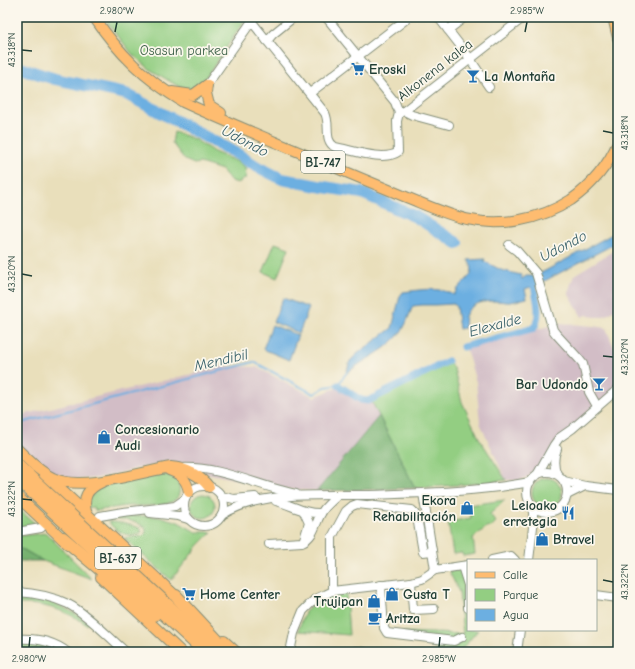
<svg xmlns="http://www.w3.org/2000/svg" width="635" height="669" viewBox="0 0 635 669" font-family="'Comic Neue',sans-serif">
<rect width="100%" height="100%" fill="#fbf7ec"/>
<filter id="ink" filterUnits="userSpaceOnUse"><feTurbulence type="fractalNoise" baseFrequency=".025" numOctaves="2"/><feDisplacementMap in="SourceGraphic" scale="8" xChannelSelector="R" yChannelSelector="G"/><feConvolveMatrix kernelMatrix="1 2 1 2 8 2 1 2 1" color-interpolation-filters="sRGB"/></filter>
<filter id="wash" filterUnits="userSpaceOnUse"><feTurbulence type="fractalNoise" baseFrequency=".012" numOctaves="4" result="noise"/><feDisplacementMap in="SourceGraphic" scale="16" xChannelSelector="R" yChannelSelector="G"/><feGaussianBlur stdDeviation="0.9" result="paint"/><feColorMatrix in="noise" values="0 0 0 0 0 0 0 0 0 0 0 0 0 0 0 0 0 1.4 0 .05"/><feComposite in="paint" operator="in"/></filter>
<g filter="url(#wash)">
<rect width="100%" height="100%" fill="#e9dfbb"/>
<g fill="#d2bdc6">
<polygon points="618,248 618,309 602,317 595,317 586,315 582,317 568,293 574,275"/>
<polygon points="560,323 593,326 606,328 618,357 618,390 554,445 547,459 529,476 519,481 506,480 480,423 476,382 466,349"/>
<polygon points="225,366 256,367 314,397 336,388 364,404 372,402 379,416 317,491 281,489 163,464 139,468 98,478 69,480 50,473 17,445 17,416"/>
</g>
<g fill="#93ce82" stroke="#59865b">
<polygon points="103,17 239,17 245,20 199,88 192,90 183,89 151,70 133,55"/>
<polygon points="174,132 194,139 214,152 238,162 245,167 246,178 238,183 231,181 222,170 200,163 194,164 185,160 172,143"/>
<polygon points="275,243 289,248 277,278 263,272"/>
<polygon points="448,361 454,369 462,402 479,438 506,480 483,483 415,488 372,402"/>
<path d="M 156,475 C 161,475 166,474 171,476 C 180,480 182,493 176,499 C 167,508 139,505 127,506 C 117,507 106,509 96,511 L 93,507 L 89,508 L 88,499 L 96,490 L 106,485 Z"/>
<circle cx="547" cy="493" r="15"/>
<circle cx="203" cy="506" r="12"/>
<polygon points="505,500 490,514 496,522 490,528 488,526 473,538 475,554 463,556 462,553 453,554 448,522 471,518 469,505"/>
<polygon points="17,508 37,525 17,528"/>
<path d="M 125,516 L 151,516 L 165,518 L 178,522 L 196,532 L 212,532 L 198,546 L 171,580 L 124,538 L 142,536 L 145,534 L 146,531 L 145,527 C 133,519 118,519 105,520 Z"/>
<path d="M 108,522 C 119,522 129,524 140,528 L 142,532 C 128,539 117,532 108,522 Z"/>
<polygon points="46,533 92,579 43,561 24,550 17,548 17,536"/>
<polygon points="460,569 467,582 464,596 465,611 468,612 468,630 478,630 462,649 462,652 437,652 437,650 404,632 463,634 459,592 449,571"/>
<polygon points="332,593 346,593 349,635 298,631 305,612 317,601"/>
<path d="M 17,596 C 48,599 63,605 89,623 L 87,625 C 66,610 43,603 17,604 Z"/>
<polygon points="17,644 44,646 58,652 17,652"/>
</g>
<g fill="#76b170" stroke="#4a7752">
<polygon points="379,416 415,488 317,491"/>
<polygon points="17,548 24,550 43,561 17,561"/>
</g>
<g fill="#6cafe1" stroke="#46768a">
<path d="M 618,231 L 618,242 L 537,285 L 525,289 L 527,298 C 521,299 512,303 506,302 C 487,299 460,302 465,328 L 459,329 L 456,307 L 454,304 L 435,305 L 422,305 L 413,306 C 409,314 407,323 403,329 C 389,351 364,358 346,374 L 350,361 L 357,354 L 392,328 L 400,296 L 403,292 C 419,290 439,286 454,295 C 460,281 480,276 468,260 L 485,259 L 484,261 L 501,270 L 521,275 L 522,279 L 526,276 L 534,276 L 545,271 Z"/>
<polygon points="283,298 309,308 299,333 273,322"/>
<polygon points="272,325 298,335 289,360 263,349"/>
</g>
<g fill="none" stroke-linecap="round" stroke-linejoin="round">
<polyline stroke="#6cafe1" stroke-width="2" points="17,424 254,362 314,394 325,387 338,385 347,372"/>
<g stroke="#6cafe1" stroke-width="7">
<path d="M 463,347 L 534,328 C 542,316 536,295 533,282"/>
<polyline points="338,385 361,400 368,401 448,361"/>
</g>
<polyline stroke="#6cafe1" stroke-width="12" points="17,67 55,79 126,94 239,155 256,166 282,179 318,186 362,193 416,217 457,243"/>
</g>
</g>
<g filter="url(#ink)">
<g fill="none" stroke-linecap="round" stroke-linejoin="round">
<g stroke="#848e78" stroke-width="10">
<g id="minor">
<polyline points="326,17 395,102 399,113"/>
<polyline points="438,17 466,53 489,87"/>
<path d="M 252,22 L 325,113 C 331,125 323,140 335,147 C 352,150 384,162 398,152 L 397,121 L 399,113"/>
<polyline points="448,30 465,17"/>
<polyline points="267,41 273,34 294,17"/>
<polyline points="207,85 254,18"/>
<polyline points="310,93 409,17"/>
<polyline points="404,111 412,115 449,125"/>
<polyline points="399,113 404,111 524,17"/>
<polyline points="509,245 517,251 536,273 553,330 556,334 579,359 583,364 589,392 597,406"/>
<path d="M 557,449 C 553,458 553,465 557,474"/>
<path d="M 181,468 C 221,466 257,486 296,494"/>
<circle cx="547" cy="492" r="20"/>
<polyline points="537,475 554,445 559,438 572,429 618,389"/>
<polyline points="564,481 585,486 618,490"/>
<circle cx="204" cy="506" r="20"/>
<polyline points="423,493 435,570"/>
<polyline points="567,495 585,486"/>
<polyline points="221,496 234,499 255,497"/>
<path d="M 276,501 C 292,505 305,514 321,513"/>
<polyline points="150,513 178,516 188,519"/>
<path d="M 222,515 C 260,490 323,496 367,495 C 421,493 477,492 530,482"/>
<polyline points="100,516 123,512 168,507 175,506 185,499"/>
<polyline points="17,532 41,528"/>
<polyline points="304,539 309,523 304,512"/>
<path d="M 269,544 L 302,542 C 316,536 315,520 324,509 C 328,504 333,500 338,495"/>
<polyline points="492,560 511,556 515,560"/>
<polyline points="529,560 533,527 533,505"/>
<polyline points="462,566 468,585 468,608"/>
<polyline points="411,582 413,610 434,609"/>
<polyline points="381,585 384,628 387,633 454,641 462,637"/>
<polyline points="332,591 332,537 346,511 352,506 357,504 412,510 417,517 423,552 432,551"/>
<path d="M 17,592 C 34,593 53,597 68,604 C 86,613 110,638 126,652"/>
<polyline points="596,595 618,598"/>
<path d="M 17,639 C 34,638 53,641 67,652"/>
<polyline points="290,652 294,633 303,611 315,599 332,591 411,582 422,579 435,570 468,565"/>
<polyline points="356,652 356,651 364,652"/>
<polyline points="517,652 520,630"/>
</g>
</g>
<g stroke="#848e78" stroke-width="12">
<g id="major">
<path d="M 94,17 C 120,55 144,78 183,102 C 233,125 283,145 334,167 C 358,177 382,187 406,197 C 426,205 445,214 466,219 C 502,227 540,220 571,200 C 591,186 609,165 618,142"/>
<polyline points="613,17 618,38"/>
<polyline points="207,85 206,93 209,105 221,113"/>
<polyline points="172,92 193,95 207,85"/>
<path d="M 17,449 C 28,459 39,472 53,478 C 81,492 140,472 171,467 C 185,468 200,475 209,487"/>
<path d="M 169,470 C 181,474 187,480 189,492"/>
<polyline points="44,474 181,601"/>
<polyline points="17,496 68,544"/>
<path d="M 86,512 C 83,496 87,489 102,482"/>
<polyline points="101,577 181,652"/>
<polyline points="224,641 236,652"/>
</g>
</g>
<g stroke="#848e78" stroke-width="14">
<g id="highway">
<polyline points="17,465 218,652"/>
<polyline points="17,478 205,652"/>
<polyline points="63,538 154,615"/>
<polyline points="176,596 228,652"/>
</g>
</g>
<use href="#minor" stroke="#fff" stroke-width="8"/>
<use href="#major" stroke="#febc70" stroke-width="10"/>
<use href="#highway" stroke="#febc70" stroke-width="12"/>
</g>
</g>
<path fill="none" stroke="#1f3d34" stroke-width="1.5" d="M 115,32 L 117,22M 525,32 L 527,22M 22,50 L 32,51M 603,131 L 613,133M 22,274 L 32,276M 603,356 L 613,357M 22,499 L 32,500M 603,580 L 613,582M 29,647 L 30,637M 439,647 L 440,637"/>
<defs>
<g id="supermarket-bare" transform="scale(1.08)"><path d="M-6-5.5h2.5l.6 2H6L4.5 2H-2.5L-4.4-4H-6ZM-1.5 3.2a1.3 1.3 0 1 0 .1 0ZM3 3.2a1.3 1.3 0 1 0 .1 0Z" fill="#1f6fb2" stroke="#fbf7ec" stroke-width="2.5" paint-order="stroke"/></g>
<g id="bar-bare" transform="scale(1.08)"><path d="M-6-5H6L.8 .8V4.5H3.5V6h-7V4.5H-.8V.8Z" fill="#1f6fb2" stroke="#fbf7ec" stroke-width="2.5" paint-order="stroke"/></g>
<g id="shop-bare" transform="scale(1.08)"><path d="M-5-2.5h2.3a2.7 3.5 0 0 1 5.4 0H5L5.5 6h-11ZM-1.5-2.5h3a1.5 2.3 0 0 0-3 0Z" fill="#1f6fb2" stroke="#fbf7ec" stroke-width="2.5" paint-order="stroke"/></g>
<g id="restaurant-bare" transform="scale(1.08)"><path d="M-5-6h1v4h1v-4h1v4h1v-4h1v5L-1.5 .5V6h-2V.5L-5-1ZM5-6V6H3V1.5H1.5Q1.5-4 5-6Z" fill="#1f6fb2" stroke="#fbf7ec" stroke-width="2.5" paint-order="stroke"/></g>
<g id="cafe-bare" transform="scale(1.08)"><path d="M-5.5-4.5H6V0H3Q3 3.5 0 3.5H-2.5Q-5.5 3.5-5.5 0ZM3-3.2v2h1.7v-2ZM-6 4.5H4V6H-6Z" fill="#1f6fb2" stroke="#fbf7ec" stroke-width="2.5" paint-order="stroke"/></g>
</defs>
<g fill-rule="evenodd">
<use href="#supermarket-bare" x="358" y="69"/>
<use href="#bar-bare" x="473" y="76"/>
<use href="#bar-bare" x="599" y="384"/>
<use href="#shop-bare" x="104" y="437"/>
<use href="#shop-bare" x="467" y="508"/>
<use href="#restaurant-bare" x="568" y="513"/>
<use href="#shop-bare" x="542" y="539"/>
<use href="#supermarket-bare" x="189" y="594"/>
<use href="#shop-bare" x="392" y="594"/>
<use href="#shop-bare" x="374" y="601"/>
<use href="#cafe-bare" x="375" y="618"/>
</g>
<g text-anchor="middle" dominant-baseline="central" stroke-width="3.5" stroke-linejoin="round" paint-order="stroke">
<g fill="#fbf7ec" stroke="#61756b" stroke-width="1">
<rect x="301" y="151" width="44" height="22" rx="3"/>
<rect x="95" y="547" width="46" height="22" rx="3"/>
</g>
<g font-size="13" font-weight="bold" fill="#1f3d34">
<text x="323" y="162">BI-747</text>
<text x="118" y="558">BI-637</text>
</g>
<g font-size="14" fill="#3c6148" stroke="#fbf7ec">
<text x="184" y="50">Osasun parkea</text>
</g>
<g font-size="14" font-weight="bold" fill="#1f3d34" stroke="#fbf7ec" text-anchor="start">
<text x="369" y="69">Eroski</text>
<text x="484" y="76">La Montaña</text>
<text x="588" y="384" text-anchor="end">Bar Udondo</text>
<text x="115" y="429">Concesionario<tspan x="115" dy="16">Audi</tspan></text>
<text x="456" y="500" text-anchor="end">Ekora<tspan x="456" dy="16">Rehabilitación</tspan></text>
<text x="557" y="505" text-anchor="end">Leioako<tspan x="557" dy="16">erretegia</tspan></text>
<text x="553" y="539">Btravel</text>
<text x="200" y="594">Home Center</text>
<text x="403" y="594">Gusta T</text>
<text x="363" y="601" text-anchor="end">Trujipan</text>
<text x="386" y="618">Aritza</text>
</g>
<g font-size="14" fill="#1f3d34" stroke="#fbf7ec">
<text transform="translate(435 70) rotate(-38)">Alkonena kalea</text>
</g>
<g font-size="15" font-style="italic" fill="#365f68" stroke="#fbf7ec">
<text transform="translate(245 141) rotate(28)">Udondo</text>
<text transform="translate(563 246) rotate(-27)">Udondo</text>
<text transform="translate(495 325) rotate(-15)">Elexalde</text>
<text transform="translate(221 360) rotate(-13)">Mendibil</text>
</g>
</g>
<rect width="635" height="669" fill="none" stroke="#fbf7ec" stroke-width="44"/>
<rect x="467" y="559" width="130" height="72" fill="#fbf7ec" stroke="#a3ada2"/>
<rect x="475" y="572" width="20" height="6" fill="#febc70" stroke="#a3ada2"/>
<text x="503" y="579" font-size="12" fill="#1f3d34">Calle</text>
<rect x="475" y="589" width="20" height="12" fill="#93ce82" stroke="#a3ada2"/>
<text x="503" y="599" font-size="12" fill="#1f3d34">Parque</text>
<rect x="475" y="609" width="20" height="12" fill="#6cafe1" stroke="#a3ada2"/>
<text x="503" y="619" font-size="12" fill="#1f3d34">Agua</text>
<rect x="22" y="22" width="591" height="625" fill="none" stroke="#1f3d34" stroke-width="1.5"/>
<g font-size="10" text-anchor="middle" fill="#1f3d34">
<text x="117" y="14">2.980°W</text>
<text x="527" y="14">2.985°W</text>
<text transform="translate(11 50) rotate(-90)" y="4">43.318°N</text>
<text transform="translate(624 133) rotate(-90)" y="4">43.318°N</text>
<text transform="translate(11 274) rotate(-90)" y="4">43.320°N</text>
<text transform="translate(624 357) rotate(-90)" y="4">43.320°N</text>
<text transform="translate(11 499) rotate(-90)" y="4">43.322°N</text>
<text transform="translate(624 582) rotate(-90)" y="4">43.322°N</text>
<text x="29" y="662">2.980°W</text>
<text x="439" y="662">2.985°W</text>
</g>
</svg>
